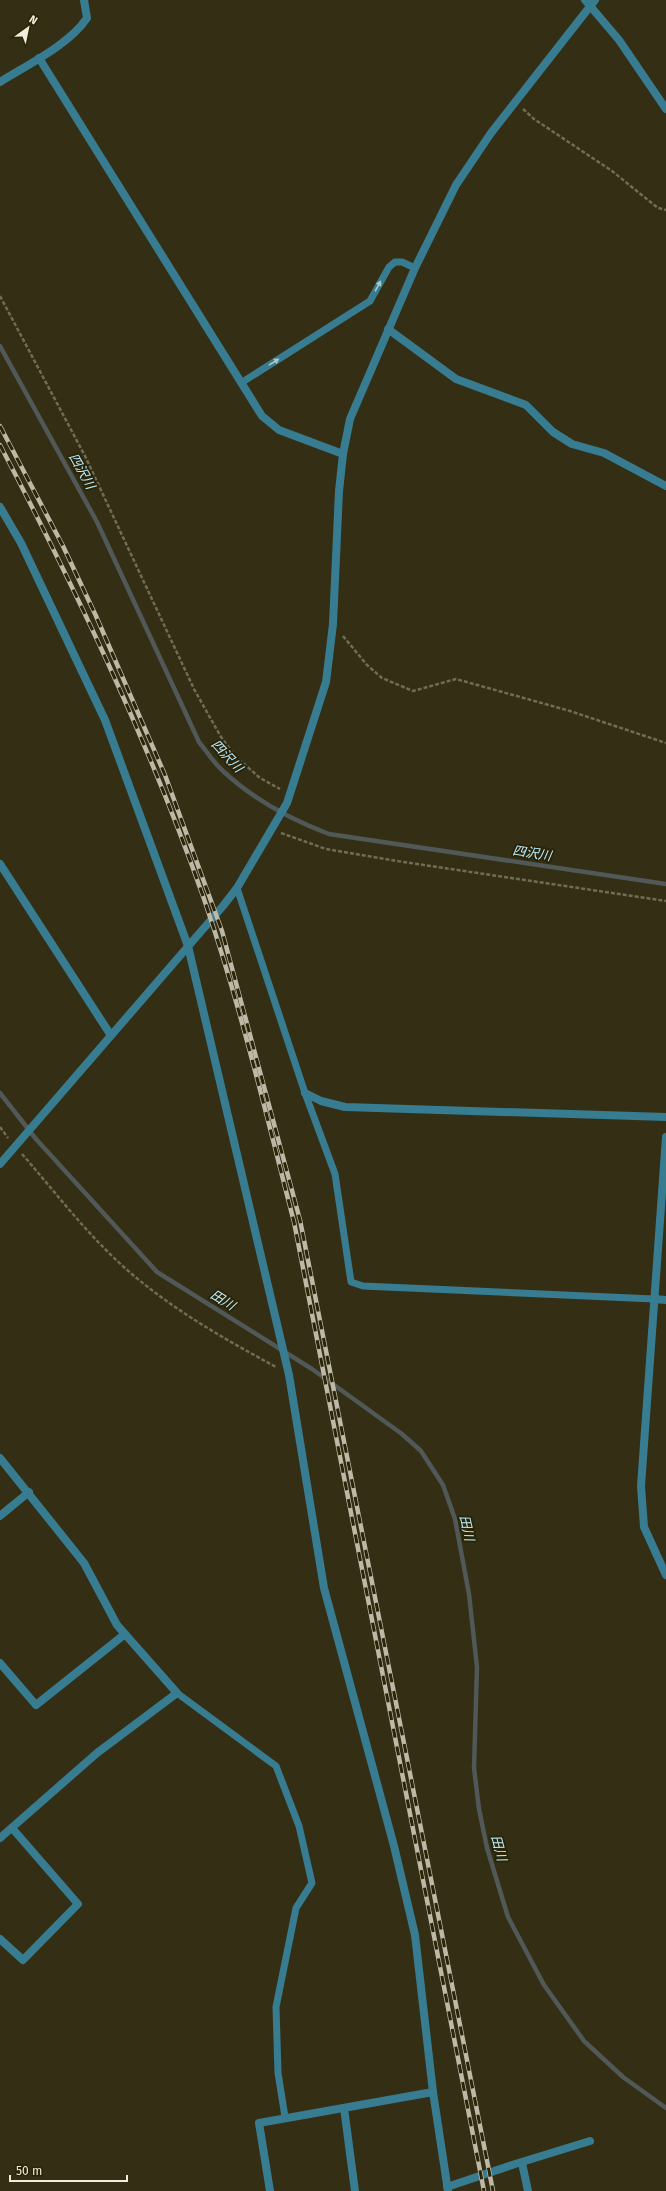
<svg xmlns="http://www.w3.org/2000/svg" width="666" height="2191" viewBox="0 0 666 2191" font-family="'Fira Sans','Noto Sans JP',sans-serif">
<rect width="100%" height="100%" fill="#342e14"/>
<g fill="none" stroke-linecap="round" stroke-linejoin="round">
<g stroke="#505957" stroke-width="4.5">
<path d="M 0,346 L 97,522 L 199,742 C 207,752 214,763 223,771 C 254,800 290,819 329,834 L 666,884"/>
<polyline points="0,1093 36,1139 157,1272 312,1369 402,1434 421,1451 443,1485 455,1519 469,1594 477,1667 474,1768 479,1809 487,1848 508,1917 544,1985 584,2041 623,2077 666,2108"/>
</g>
<g stroke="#716c56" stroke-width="2.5" stroke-dasharray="4 2" stroke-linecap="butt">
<polyline points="523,109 534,119 612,171 658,208 666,210"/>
<polyline points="0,296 85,456 194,689 221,737 235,756 260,778 280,789"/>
<polyline points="343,636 367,665 382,678 413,691 456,679 570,711 666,743"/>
<polyline points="281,833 326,849 397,861 666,901"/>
<polyline points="0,1127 8,1138"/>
<path d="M 22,1154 C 50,1186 76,1220 106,1250 C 154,1299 217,1335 276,1367"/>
</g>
<g stroke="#377c91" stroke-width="7">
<polyline points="241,383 370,301 389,267 395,262 402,262 415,268"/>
<polyline points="237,888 305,1093 335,1174 351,1282 363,1286 654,1299"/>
<polyline points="177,1693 276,1766 299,1826 312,1883 296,1908 276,2007 278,2073 285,2117"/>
</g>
<g stroke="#377c91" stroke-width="8">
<polyline points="585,0 619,40 666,109"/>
<polyline points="39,58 262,416 279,430 343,454"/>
<path d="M 0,82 C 27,65 69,45 87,18 L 84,0"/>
<polyline points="388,329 456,379 526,405 553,432 572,444 604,453 666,486"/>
<polyline points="0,507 21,543 105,720 188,946 289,1375 324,1588 394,1846 415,1935 433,2092 448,2191"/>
<polyline points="0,864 110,1034"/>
<polyline points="305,1093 321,1101 345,1107 666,1117"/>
<polyline points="666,1137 641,1486 644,1527 666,1575"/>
<polyline points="0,1164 223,906 237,888 287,803 326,682 333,624 339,491 343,454 350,419 415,268 456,185 491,133 595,0"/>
<polyline points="654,1299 666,1300"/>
<polyline points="0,1458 84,1563 117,1625 177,1693 97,1753 0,1838"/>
<polyline points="0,1516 29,1492"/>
<polyline points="0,1663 36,1705 125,1634"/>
<polyline points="0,1939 23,1960 78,1904 12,1828"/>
<polyline points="344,2108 355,2191"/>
<polyline points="522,2163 528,2191"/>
<polyline points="447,2187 512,2165 590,2141"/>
<polyline points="270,2191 259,2123 433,2092"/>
</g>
<g stroke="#bdb9a6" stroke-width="4.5">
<g id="rail">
<polyline points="0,426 63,546 96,616 165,775 222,931 300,1220 493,2191"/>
<path d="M 0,445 C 77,592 149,742 204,899 C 240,1004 266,1114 294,1222 L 484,2191"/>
</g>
</g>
<use href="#rail" stroke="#2a2409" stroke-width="3" stroke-dasharray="9" stroke-linecap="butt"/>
</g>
<defs><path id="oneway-solid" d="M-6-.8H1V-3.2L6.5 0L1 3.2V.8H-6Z"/></defs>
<g fill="#afc5c2">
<use href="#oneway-solid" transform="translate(378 286) rotate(-61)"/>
<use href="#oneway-solid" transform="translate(274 362) rotate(-32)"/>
</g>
<g text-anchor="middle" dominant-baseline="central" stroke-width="4" stroke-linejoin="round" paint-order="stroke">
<g font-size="13" font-style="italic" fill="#baecfd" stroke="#2a2409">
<text transform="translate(82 471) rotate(61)">四沢川</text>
<text transform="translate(227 756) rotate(47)">四沢川</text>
<text transform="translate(532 853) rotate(9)">四沢川</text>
<text transform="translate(223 1300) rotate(32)">田川</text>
<text transform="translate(467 1528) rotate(77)">田川</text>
<text transform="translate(499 1848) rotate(75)">田川</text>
</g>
</g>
<g transform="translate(28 28) rotate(33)" stroke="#2a2409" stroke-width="3" paint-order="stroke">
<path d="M0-3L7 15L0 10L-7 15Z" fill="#f0eddd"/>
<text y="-6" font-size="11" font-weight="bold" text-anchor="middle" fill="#f0eddd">N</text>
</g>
<path d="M10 2175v6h117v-6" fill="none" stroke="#f0eddd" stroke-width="2"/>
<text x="16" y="2175" font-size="12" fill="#f0eddd" stroke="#2a2409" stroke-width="3" paint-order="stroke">50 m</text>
</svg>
